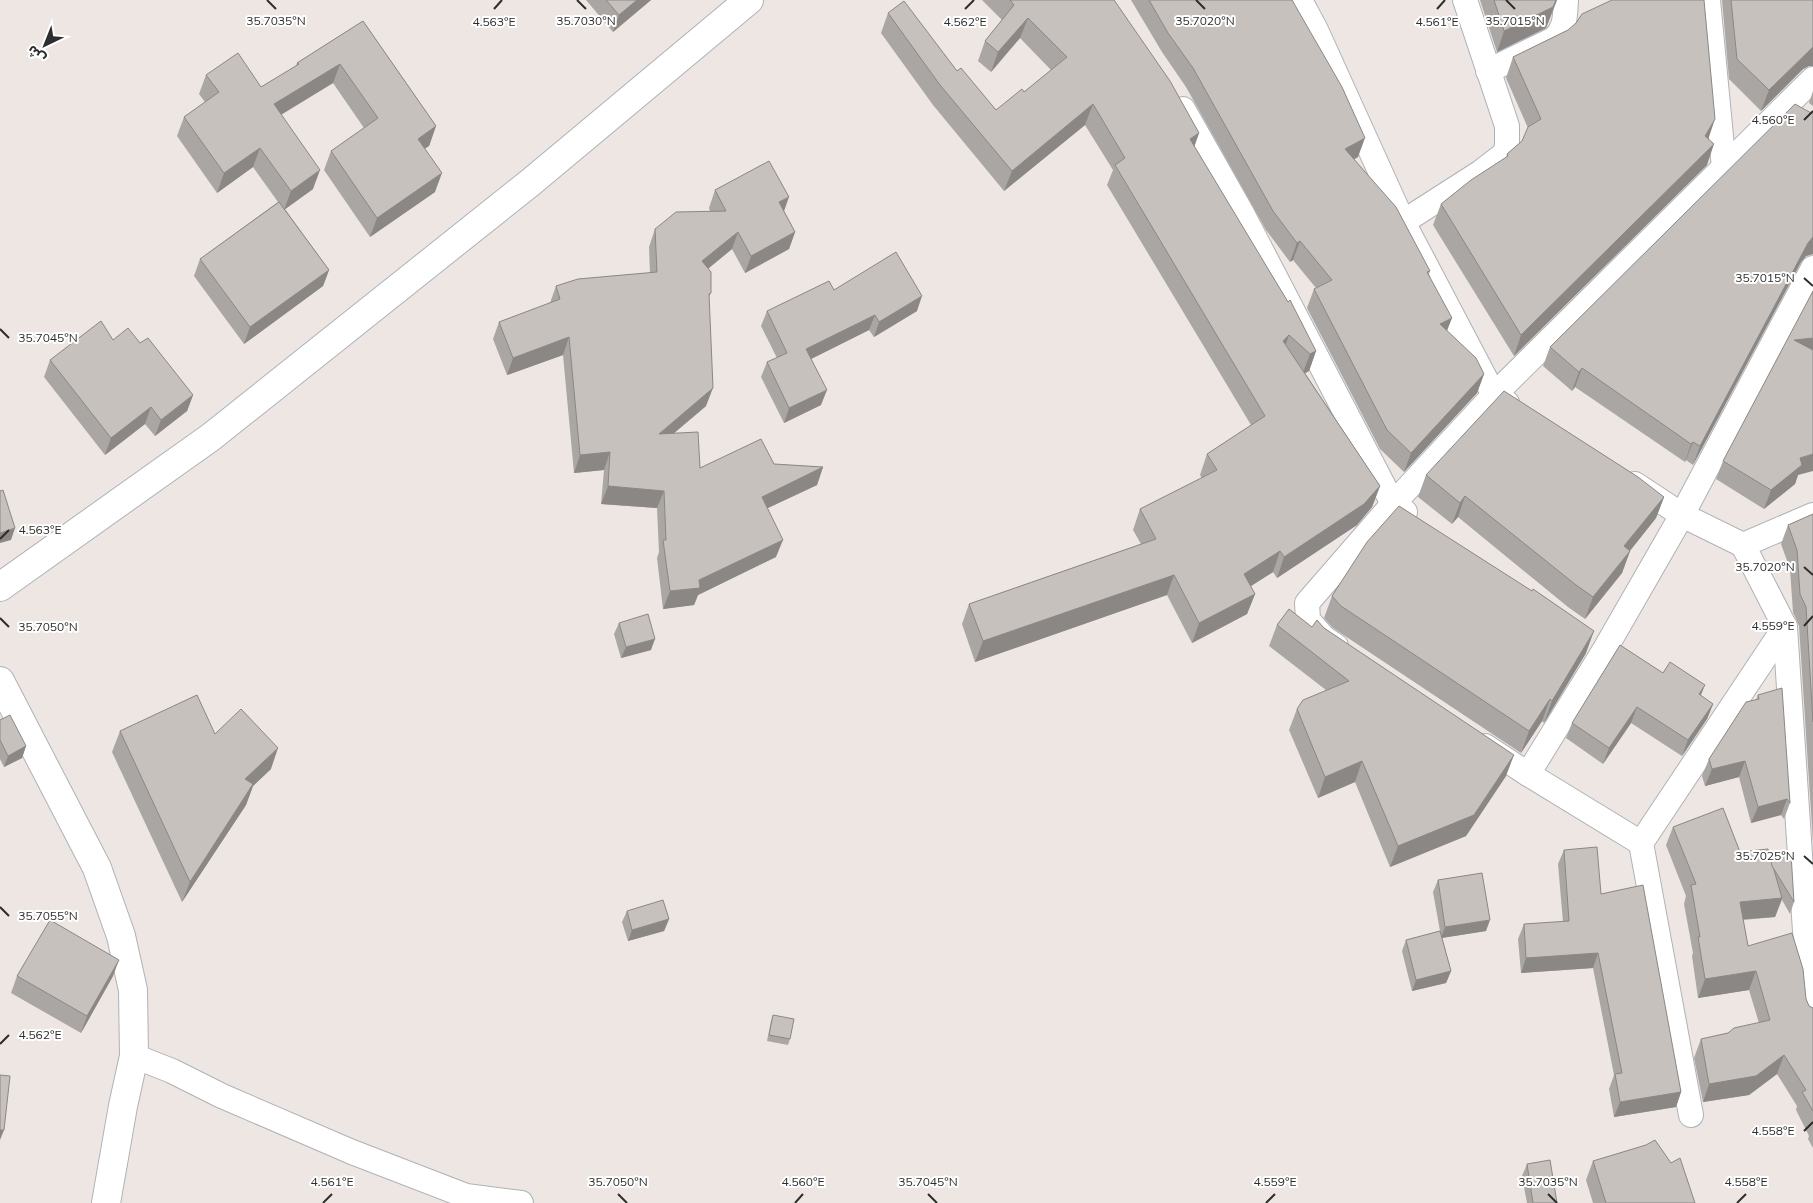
<svg xmlns="http://www.w3.org/2000/svg" width="1813" height="1203" viewBox="0 0 1813 1203" font-family="Mulish,'Noto Sans Arabic',sans-serif">
<rect width="100%" height="100%" fill="#ede6e2"/>
<g fill="none" stroke-linecap="round" stroke-linejoin="round">
<g stroke="#aeb2b8" stroke-width="26">
<g id="minor">
<polyline points="1300,0 1316,30 1403,222 1494,395 1507,403"/>
<polyline points="1708,0 1724,168"/>
<path d="M 1488,71 L 1554,39 C 1566,28 1565,15 1566,0"/>
<polyline points="1183,109 1243,215 1393,504 1405,512"/>
<polyline points="1403,222 1481,172 1503,155 1507,148 1507,126 1465,0"/>
<polyline points="1635,484 1682,515 1743,545 1813,515"/>
<polyline points="1743,545 1785,627 1805,931 1813,1016"/>
<polyline points="1336,646 1324,638 1308,620 1307,603 1393,504 1494,395 1813,79"/>
<polyline points="1485,746 1528,774 1605,649 1682,515 1813,268"/>
<polyline points="1528,774 1641,843 1785,627"/>
<polyline points="1641,843 1691,1115"/>
<polyline points="134,1056 172,1071 222,1096 352,1152 466,1196 521,1203"/>
</g>
</g>
<g stroke="#aeb2b8" stroke-width="30">
<g id="tertiary">
<polyline points="0,587 211,437 531,182 749,0"/>
<polyline points="0,681 97,868 121,936 133,990 134,1056 123,1106 106,1203"/>
</g>
</g>
<use href="#minor" stroke="#fff" stroke-width="24"/>
<use href="#tertiary" stroke="#fff" stroke-width="28"/>
</g>
<g fill="#aaa6a3">
<polygon points="586,0 651,0 613,32"/>
<polygon points="982,0 1114,0 1199,133 1194,147 1316,351 1309,371 1305,373 1380,486 1372,507 1357,525 1277,578 1273,572 1250,586 1255,594 1247,614 1192,643 1167,595 975,662 962,624 969,604 1141,544 1133,530 1140,509 1202,478 1200,475 1207,454 1251,425 1107,185 1113,170 1085,125 1004,191 933,105 881,33 888,13 957,71 996,110 1024,92 1051,70 1020,38 991,72 978,61 985,41 1002,20"/>
<polygon points="1131,0 1292,0 1358,157 1354,159 1430,271 1429,274 1447,331 1484,374 1477,393 1404,472 1380,449 1307,308 1314,289 1316,288 1293,260 1290,262 1266,230 1186,87 1162,52"/>
<polygon points="1480,0 1557,0 1546,28 1497,52"/>
<polygon points="1722,0 1813,0 1813,66 1809,66 1803,69 1761,111 1729,79"/>
<polygon points="363,21 436,126 429,146 425,148 435,192 370,237 324,170 331,151 364,128 333,83 281,115 313,189 285,209 329,270 323,286 244,344 194,276 200,259 278,202 253,167 217,193 177,136 184,117 205,102 199,94 206,75 261,87 296,66 297,63"/>
<polygon points="1568,30 1708,138 1707,165 1514,356 1433,225 1441,204 1506,158 1507,154 1522,141 1528,128 1506,78 1513,57"/>
<polygon points="1813,91 1813,106 1809,103"/>
<polygon points="1813,114 1813,254 1806,256 1801,262 1693,465 1686,460 1685,462 1575,387 1572,391 1543,366 1550,347"/>
<polygon points="715,190 784,211 795,232 789,249 745,273 732,249 708,269 711,293 709,297 706,406 674,433 700,468 774,464 823,467 817,485 768,508 776,557 698,595 694,605 663,609 657,558 659,552 657,508 601,504 604,470 574,473 563,355 507,375 493,339 499,322 550,303 556,286 650,273 649,247 655,229 710,211 709,208"/>
<polygon points="834,290 917,311 874,337 869,330 811,359 821,405 784,423 761,377 767,362 777,358 761,326 767,311"/>
<polygon points="113,340 140,343 193,395 187,411 155,436 145,424 105,455 44,377 50,360"/>
<polygon points="1723,461 1798,475 1795,484 1764,509 1716,479"/>
<polygon points="1426,475 1664,497 1656,518 1630,551 1622,573 1585,619 1568,607 1458,517 1452,524 1418,497"/>
<polygon points="1813,514 1813,843 1799,626 1793,612 1790,569 1781,544 1788,525"/>
<polygon points="1332,596 1586,653 1544,723 1542,721 1521,753 1333,628 1324,618"/>
<polygon points="619,623 651,650 621,658 614,634"/>
<polygon points="1277,625 1324,628 1506,776 1466,836 1390,867 1355,782 1318,798 1289,730 1297,709 1326,690 1269,646"/>
<polygon points="1663,673 1713,704 1707,719 1682,756 1631,723 1603,764 1566,738 1572,723"/>
<polygon points="1758,695 1790,803 1784,819 1781,815 1751,823 1739,777 1705,786 1702,776 1709,759 1756,700"/>
<polygon points="0,720 26,746 22,758 4,767 0,759"/>
<polygon points="120,731 215,734 271,769 253,786 246,805 182,902 112,752"/>
<polygon points="1673,827 1740,852 1770,856 1794,902 1790,914 1782,900 1775,917 1743,920 1748,946 1806,999 1809,1006 1813,1008 1813,1148 1808,1139 1809,1136 1796,1110 1797,1106 1777,1074 1749,1095 1703,1102 1694,1058 1701,1039 1728,1033 1759,1023 1749,990 1698,998 1692,956 1693,953 1684,904 1686,896 1666,845"/>
<polygon points="1564,850 1601,894 1681,1092 1676,1107 1614,1117 1609,1089 1614,1075 1593,968 1521,973 1518,939 1524,924 1563,922 1558,864"/>
<polygon points="1438,880 1486,931 1442,938 1451,971 1446,983 1412,991 1402,951 1406,940 1440,931 1433,892"/>
<polygon points="627,911 669,919 664,931 628,941 622,922"/>
<polygon points="17,976 113,976 81,1033 11,993"/>
<polygon points="773,1015 790,1039 788,1045 767,1041 771,1021"/>
<polygon points="1593,1161 1695,1203 1593,1203 1586,1180"/>
<polygon points="1527,1164 1557,1203 1527,1203 1522,1176"/>
</g>
<g fill="#8b8784">
<polygon points="637,0 651,0 613,32 619,15"/>
<polygon points="1557,0 1546,28 1497,52 1504,31"/>
<polygon points="1028,18 1020,38 991,72 998,52"/>
<polygon points="1813,47 1813,66 1809,66 1803,69 1761,111 1769,90"/>
<polygon points="340,64 333,83 267,123 274,104"/>
<polygon points="1093,104 1085,125 1004,191 1012,171"/>
<polygon points="1715,119 1708,140 1705,136"/>
<polygon points="436,126 429,146 411,158 418,139"/>
<polygon points="1199,133 1192,153 1190,139"/>
<polygon points="1365,138 1358,157 1339,168 1345,149"/>
<polygon points="1714,144 1707,165 1514,356 1521,335"/>
<polygon points="260,148 253,167 217,193 224,173"/>
<polygon points="320,170 313,189 284,210 291,191"/>
<polygon points="442,173 435,192 370,237 377,218"/>
<polygon points="789,197 783,214 779,202"/>
<polygon points="738,232 732,249 695,279 702,261"/>
<polygon points="795,232 789,249 745,273 751,256"/>
<polygon points="1813,237 1813,254 1806,256 1801,262 1693,465 1700,446 1808,243"/>
<polygon points="1300,241 1293,260 1290,262 1297,243"/>
<polygon points="329,270 323,286 244,344 250,327"/>
<polygon points="922,296 917,311 874,337 879,322"/>
<polygon points="875,315 869,330 801,364 806,349"/>
<polygon points="1452,318 1445,336 1440,324"/>
<polygon points="1289,335 1282,356 1283,341"/>
<polygon points="569,337 563,355 507,375 513,358"/>
<polygon points="1813,338 1813,357 1794,340"/>
<polygon points="1316,351 1309,371 1302,375 1310,354"/>
<polygon points="1582,368 1575,387 1572,391 1579,372"/>
<polygon points="1484,374 1477,393 1404,472 1411,453"/>
<polygon points="713,388 706,406 653,451 659,434"/>
<polygon points="827,390 821,405 784,423 789,408"/>
<polygon points="193,395 187,411 155,436 161,420"/>
<polygon points="151,407 145,424 105,455 111,438"/>
<polygon points="1693,442 1686,460 1685,462 1691,444"/>
<polygon points="610,452 604,470 574,473 580,455"/>
<polygon points="1813,454 1813,471 1798,475 1795,484 1764,509 1771,490 1800,458"/>
<polygon points="823,467 817,485 755,514 762,497"/>
<polygon points="608,486 664,491 657,508 601,504"/>
<polygon points="1380,486 1372,507 1357,525 1277,578 1284,557"/>
<polygon points="1465,496 1458,517 1452,524 1460,503"/>
<polygon points="1664,497 1656,518 1616,568 1624,546"/>
<polygon points="15,528 11,540 0,543 0,533"/>
<polygon points="783,540 776,557 698,595 694,605 663,609 670,591 699,580"/>
<polygon points="1280,551 1273,572 1237,595 1244,574"/>
<polygon points="1630,551 1622,573 1585,619 1593,597"/>
<polygon points="1174,575 1167,595 975,662 983,641"/>
<polygon points="1255,594 1247,614 1192,643 1199,623"/>
<polygon points="1594,631 1586,653 1544,723 1552,701"/>
<polygon points="655,639 651,650 621,658 626,647"/>
<polygon points="1705,685 1699,700 1699,694"/>
<polygon points="1550,699 1542,721 1521,753 1529,731"/>
<polygon points="1713,704 1707,719 1682,756 1688,740"/>
<polygon points="1637,707 1631,723 1603,764 1609,748"/>
<polygon points="26,746 22,758 4,767 8,756"/>
<polygon points="278,748 271,769 253,786 246,805 182,902 190,882 245,779"/>
<polygon points="1514,755 1506,776 1466,836 1390,867 1398,846"/>
<polygon points="1362,761 1355,782 1318,798 1325,777"/>
<polygon points="1745,761 1739,777 1705,786 1712,769"/>
<polygon points="1787,799 1781,815 1751,823 1758,807"/>
<polygon points="1782,898 1775,917 1733,920 1740,902"/>
<polygon points="669,919 664,931 628,941 632,930"/>
<polygon points="1490,920 1486,931 1441,938 1445,927"/>
<polygon points="1598,953 1593,968 1521,973 1526,958"/>
<polygon points="119,960 113,976 81,1033 87,1016"/>
<polygon points="1451,971 1446,983 1412,991 1416,980"/>
<polygon points="1756,971 1749,990 1698,998 1705,979"/>
<polygon points="1784,1055 1777,1074 1749,1095 1703,1102 1709,1084"/>
<polygon points="1681,1092 1676,1107 1614,1117 1620,1102"/>
<polygon points="0,1130 4,1130 0,1140"/>
</g>
<g fill="#c6c1bd" stroke="#8b8784">
<polygon points="606,0 637,0 619,15"/>
<polygon points="1010,0 1114,0 1170,81 1199,133 1190,139 1288,302 1290,300 1316,351 1310,354 1289,335 1283,341 1380,486 1364,504 1284,557 1280,551 1244,574 1255,594 1199,623 1174,575 983,641 969,604 1156,539 1140,509 1217,470 1207,454 1265,416 1115,165 1125,158 1093,104 1012,171 940,85 888,13 904,1 957,71 961,68 996,110 1022,89 1024,92 1067,57 1028,18 998,52 985,41 1014,5"/>
<polygon points="1149,0 1292,0 1342,87 1365,138 1345,149 1396,207 1430,271 1427,272 1452,318 1440,324 1476,358 1484,374 1411,453 1387,430 1314,289 1332,280 1300,241 1297,243 1273,211 1193,68 1168,33"/>
<polygon points="1494,0 1556,0 1553,7 1504,31"/>
<polygon points="1612,0 1704,0 1715,119 1705,136 1714,144 1521,335 1441,204 1471,180 1508,156 1507,154 1522,141 1528,127 1541,119 1513,57 1568,30 1576,23 1582,14"/>
<polygon points="1731,0 1813,0 1813,47 1769,90 1737,59"/>
<polygon points="363,21 436,126 418,139 442,173 377,218 331,151 378,118 340,64 274,104 320,170 291,191 260,148 224,173 184,117 219,92 206,75 238,53 261,87 299,64 297,63"/>
<polygon points="1795,104 1813,114 1813,237 1808,243 1700,446 1693,442 1691,444 1582,368 1579,372 1550,347"/>
<polygon points="769,161 789,197 779,202 795,232 751,256 738,232 702,261 711,272 711,293 709,294 713,388 659,434 698,432 700,468 761,439 774,464 823,467 762,497 783,540 699,580 700,588 670,591 663,540 666,540 664,491 608,486 610,452 580,455 569,337 513,358 499,322 560,299 556,286 578,279 657,272 655,229 676,212 726,211 715,190"/>
<polygon points="279,202 329,270 250,327 200,259"/>
<polygon points="896,252 922,296 879,322 875,315 806,349 827,390 789,408 767,362 787,353 767,311 829,281 834,290"/>
<polygon points="1813,291 1813,338 1794,340 1813,350 1813,454 1800,458 1802,465 1771,490 1723,461"/>
<polygon points="101,321 113,340 128,328 140,343 148,338 193,395 161,420 151,407 111,438 50,360"/>
<polygon points="1504,391 1638,477 1664,497 1624,546 1630,551 1593,597 1576,585 1465,496 1460,503 1426,475"/>
<polygon points="3,490 15,528 0,533 0,491"/>
<polygon points="1399,506 1532,591 1533,589 1594,631 1552,701 1550,699 1529,731 1341,606 1332,596 1367,542"/>
<polygon points="1813,514 1813,722 1806,607 1800,594 1797,550 1788,525"/>
<polygon points="1289,609 1312,627 1317,620 1324,628 1514,755 1474,815 1398,846 1362,761 1325,777 1297,709 1303,700 1349,681 1277,625"/>
<polygon points="648,614 655,639 626,647 619,623"/>
<polygon points="1620,645 1663,673 1670,662 1705,685 1699,694 1713,704 1688,740 1637,707 1609,748 1572,723"/>
<polygon points="1782,688 1790,803 1787,799 1758,807 1745,761 1712,769 1709,759 1746,702 1759,699 1758,695"/>
<polygon points="197,695 215,734 241,709 278,748 245,779 253,784 190,882 120,731"/>
<polygon points="10,715 26,746 8,756 0,740 0,720"/>
<polygon points="1723,808 1740,852 1768,849 1782,898 1740,902 1748,946 1792,933 1803,969 1806,999 1809,1006 1813,1008 1813,1111 1802,1092 1806,1090 1784,1055 1756,1076 1709,1084 1701,1039 1728,1033 1734,1028 1770,1020 1756,971 1705,979 1698,937 1700,937 1691,885 1696,884 1673,827"/>
<polygon points="1597,847 1601,894 1643,885 1681,1092 1620,1102 1615,1074 1622,1073 1598,953 1526,958 1524,924 1569,921 1564,850"/>
<polygon points="1791,854 1794,902 1772,866 1770,856"/>
<polygon points="1482,873 1490,920 1445,927 1438,880"/>
<polygon points="663,900 669,919 632,930 627,911"/>
<polygon points="50,920 119,960 87,1016 17,976"/>
<polygon points="1440,931 1451,971 1416,980 1406,940"/>
<polygon points="773,1015 794,1019 790,1039 769,1035"/>
<polygon points="0,1075 10,1076 4,1130 0,1130"/>
<polygon points="1655,1140 1671,1163 1680,1158 1695,1203 1606,1203 1593,1161 1646,1145"/>
<polygon points="1550,1160 1557,1203 1533,1203 1527,1164"/>
</g>
<path fill="none" stroke="#2d2d2d" stroke-width="2" d="M 267,0 L 276,9M 577,0 L 586,9M 1196,0 L 1205,9M 1506,0 L 1515,9M 494,9 L 502,0M 965,9 L 974,0M 1437,9 L 1445,0M 1804,120 L 1813,111M 1804,278 L 1813,286M 0,329 L 9,338M 0,539 L 9,530M 1804,567 L 1813,575M 0,618 L 9,627M 1804,626 L 1813,616M 1804,856 L 1813,864M 0,907 L 9,916M 0,1044 L 9,1035M 1804,1131 L 1813,1122M 618,1194 L 627,1203M 928,1194 L 937,1203M 1548,1194 L 1557,1203M 323,1203 L 332,1194M 795,1203 L 803,1194M 1266,1203 L 1275,1194M 1737,1203 L 1746,1194"/>
<g font-size="12" text-anchor="middle" fill="#2d2d2d" stroke="#fff" stroke-width="4" stroke-linejoin="round" paint-order="stroke">
<text x="276" y="25">35.7035°N</text>
<text x="586" y="25">35.7030°N</text>
<text x="1205" y="25">35.7020°N</text>
<text x="1515" y="25">35.7015°N</text>
<text x="494" y="26">4.563°E</text>
<text x="965" y="26">4.562°E</text>
<text x="1437" y="26">4.561°E</text>
<text x="1773" y="124">4.560°E</text>
<text x="1765" y="282">35.7015°N</text>
<text x="48" y="342">35.7045°N</text>
<text x="40" y="534">4.563°E</text>
<text x="1765" y="571">35.7020°N</text>
<text x="1773" y="630">4.559°E</text>
<text x="48" y="631">35.7050°N</text>
<text x="1765" y="860">35.7025°N</text>
<text x="48" y="920">35.7055°N</text>
<text x="40" y="1039">4.562°E</text>
<text x="1773" y="1135">4.558°E</text>
<text x="332" y="1186">4.561°E</text>
<text x="803" y="1186">4.560°E</text>
<text x="1275" y="1186">4.559°E</text>
<text x="1746" y="1186">4.558°E</text>
<text x="618" y="1186">35.7050°N</text>
<text x="928" y="1186">35.7045°N</text>
<text x="1548" y="1186">35.7035°N</text>
</g>
<g transform="translate(45 45) rotate(223)" stroke="#ffffff" stroke-width="4" paint-order="stroke">
<path d="M0-4L9 19L0 12L-9 19Z" fill="#2d2d2d"/>
<text y="-8" font-size="14" font-weight="bold" text-anchor="middle" fill="#2d2d2d">ش</text>
</g>
</svg>
